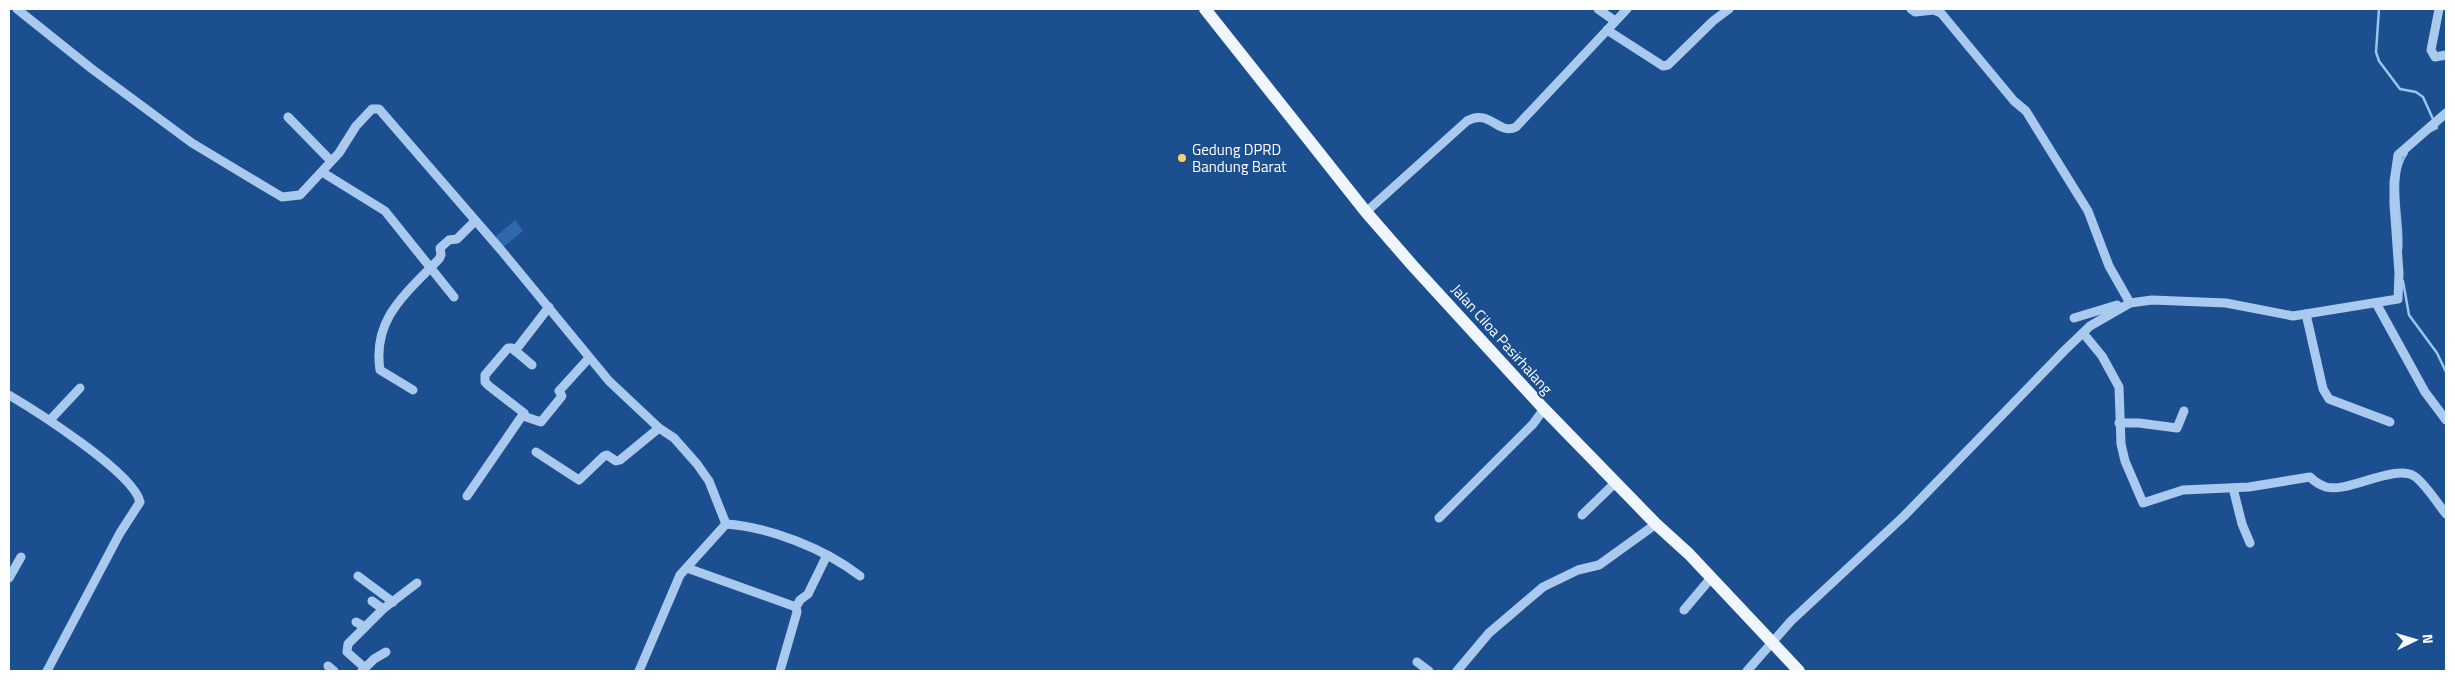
<svg xmlns="http://www.w3.org/2000/svg" width="2455" height="680" viewBox="0 0 2455 680" font-family="'Titillium Web',sans-serif">
<rect width="100%" height="100%" fill="#1b4f8f"/>
<polygon fill="#2e69ad" points="515,220 523,231 502,248 494,238"/>
<g fill="none" stroke-linecap="round" stroke-linejoin="round">
<g stroke="#9cc4f0" stroke-width="2.5">
<polyline points="2379,9 2376,52 2379,61 2400,89 2416,92 2423,97 2437,128 2431,131"/>
<path d="M 2401,250 C 2404,223 2389,176 2407,153"/>
<polyline points="2403,281 2409,315 2437,353 2446,372"/>
</g>
<g stroke="#a9c9ee" stroke-width="9">
<polyline points="17,9 92,69 192,143 282,197 300,195 339,153 356,126 372,109 379,109 501,250 609,381 659,428 674,438 697,464 709,481 726,524"/>
<polyline points="1598,9 1615,21"/>
<polyline points="1911,9 1915,12 1934,10 1941,13 2014,101 2026,111 2088,211 2109,266 2130,303"/>
<polyline points="2439,9 2431,50 2435,57 2446,55"/>
<polyline points="1607,30 1663,66 1668,65 1713,21 1729,9"/>
<polyline points="288,117 331,161"/>
<polyline points="322,172 385,211 454,297"/>
<path d="M 1366,212 L 1467,121 C 1490,108 1498,136 1516,127 L 1627,9"/>
<polyline points="2376,303 2425,392 2446,420"/>
<polyline points="2306,314 2323,389 2329,399 2390,422"/>
<polyline points="2074,318 2117,305"/>
<path d="M 2083,333 L 2102,356 L 2119,387 L 2121,444 L 2125,461 L 2143,503 L 2183,490 L 2249,487 L 2310,477 C 2314,481 2320,485 2326,487 C 2348,493 2394,464 2414,476 C 2424,482 2438,504 2446,514"/>
<polyline points="515,351 549,307"/>
<path d="M 413,390 L 380,370 C 372,318 407,293 439,259 L 441,255 L 440,248 L 449,240 L 457,239 L 475,221"/>
<path d="M 9,395 C 36,411 134,473 140,502 L 120,533 L 47,671"/>
<polyline points="523,416 541,422 562,396 559,391 589,358"/>
<polyline points="50,420 80,388"/>
<polyline points="2119,423 2139,423 2177,428 2184,411"/>
<polyline points="536,452 579,480 604,456 607,455 616,461 620,460 659,428"/>
<polyline points="2233,488 2242,524 2250,543"/>
<polyline points="467,496 524,413 489,386 485,382 485,375 508,348 512,348 532,365"/>
<polyline points="1582,515 1616,482"/>
<polyline points="1439,518 1533,424 1544,409"/>
<path d="M 726,524 C 770,527 825,549 860,576"/>
<polyline points="687,568 796,607"/>
<polyline points="358,576 393,602"/>
<polyline points="9,578 21,557"/>
<polyline points="372,601 383,609"/>
<polyline points="1684,610 1711,578"/>
<polyline points="356,622 365,627"/>
<polyline points="1417,662 1429,671"/>
<polyline points="328,666 334,671"/>
<polyline points="364,667 347,652 348,644 383,609 417,583"/>
<polyline points="362,671 374,659 386,652"/>
<polyline points="639,671 680,575 726,524"/>
<polyline points="780,671 797,612 796,607 800,600 808,594 827,555"/>
<polyline points="1457,671 1489,633 1543,587 1578,570 1599,565 1656,524"/>
<polyline points="1747,671 1791,621 1904,516 2064,351 2090,326 2130,303 2152,300 2226,303 2293,316 2398,299 2399,273 2394,204 2394,182 2398,155 2446,113"/>
</g>
<polyline stroke="#f0f6ff" stroke-width="12" points="1205,9 1366,212 1413,266 1544,409 1656,524 1689,554 1799,671"/>
</g>
<circle fill="#ffd166" stroke="#1b4f8f" stroke-width="2" cx="1182" cy="158" r="5"/>
<g text-anchor="middle" dominant-baseline="central" stroke-width="4" stroke-linejoin="round" paint-order="stroke">
<g font-size="15" fill="#fff" stroke="#1b4f8f" text-anchor="start">
<text x="1192" y="149">Gedung DPRD<tspan x="1192" dy="17">Bandung Barat</tspan></text>
</g>
<g font-size="15" fill="#fff" stroke="#1b4f8f">
<text transform="translate(1502 339) rotate(48)">Jalan Ciloa Pasirhalang</text>
</g>
</g>
<rect width="2455" height="680" fill="none" stroke="#ffffff" stroke-width="20"/>
<g transform="translate(2415 640) rotate(85)" stroke="#1b4f8f" stroke-width="4" paint-order="stroke">
<path d="M0-4L9 19L0 12L-9 19Z" fill="#ffffff"/>
<text y="-8" font-size="14" font-weight="bold" text-anchor="middle" fill="#ffffff">N</text>
</g>
</svg>
